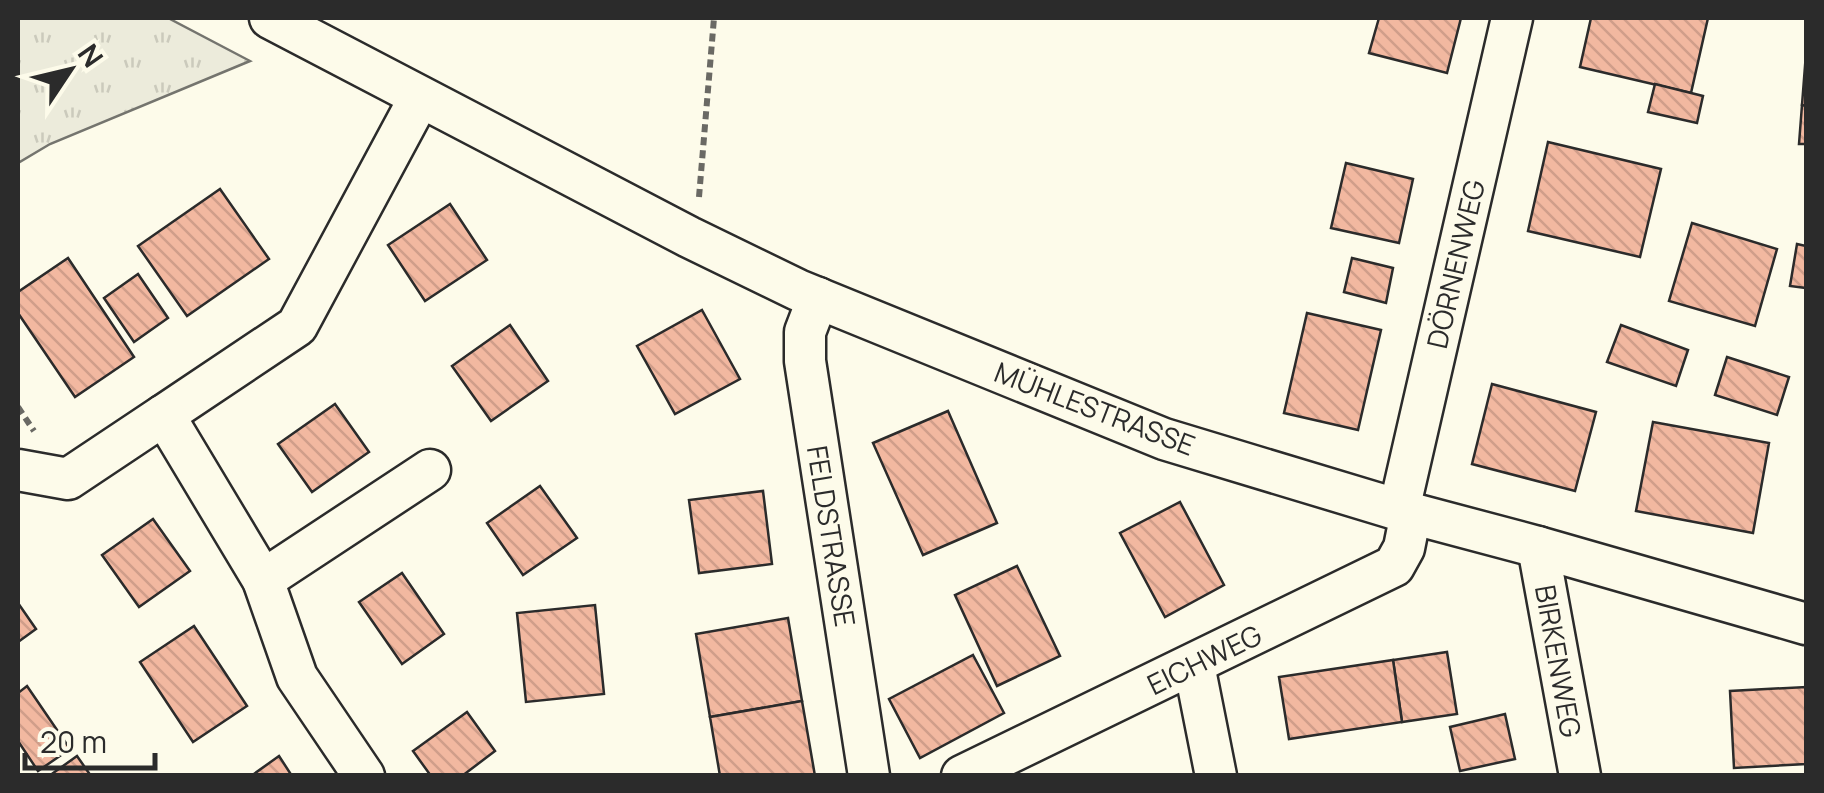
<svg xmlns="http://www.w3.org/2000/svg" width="1824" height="793" viewBox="0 0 1824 793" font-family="Manrope,sans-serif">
<defs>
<pattern id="park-tufts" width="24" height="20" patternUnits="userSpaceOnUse" patternTransform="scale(2.5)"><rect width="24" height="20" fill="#ecebdb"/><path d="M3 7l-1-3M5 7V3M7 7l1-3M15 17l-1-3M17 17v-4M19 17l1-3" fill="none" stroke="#cbcabc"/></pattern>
<pattern id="building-back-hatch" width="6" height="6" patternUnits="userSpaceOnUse" patternTransform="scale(2.5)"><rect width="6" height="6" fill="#f2b8a0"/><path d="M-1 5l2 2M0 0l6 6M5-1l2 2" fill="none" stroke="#d09e8a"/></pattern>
</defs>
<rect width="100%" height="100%" fill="#fdfbea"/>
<polygon fill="url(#park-tufts)" stroke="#74746e" stroke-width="2.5" points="18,18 168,18 250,61 50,144 18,163"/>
<g fill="url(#building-back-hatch)" stroke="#2b2b2b" stroke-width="2.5">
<polygon points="1379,18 1461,18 1447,73 1369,53"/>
<polygon points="1591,18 1708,18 1691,93 1580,67"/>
<polygon points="1805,66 1806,67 1806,106 1802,105"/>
<polygon points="1655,84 1703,96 1697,123 1648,112"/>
<polygon points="1802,105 1806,106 1806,144 1799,144"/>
<polygon points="1548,142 1661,169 1640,257 1528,231"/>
<polygon points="1346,163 1413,179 1399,243 1331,228"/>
<polygon points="220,189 269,259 187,316 138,246"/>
<polygon points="450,204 487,260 425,301 388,245"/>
<polygon points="1692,223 1777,249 1755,326 1669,301"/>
<polygon points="1797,244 1806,246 1806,288 1790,286"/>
<polygon points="68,258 134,357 75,397 18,313 18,292"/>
<polygon points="1352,258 1393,268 1386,303 1344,292"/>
<polygon points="138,274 168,318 134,342 104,298"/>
<polygon points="702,310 740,379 675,414 637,346"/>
<polygon points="1307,313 1381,330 1358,430 1284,413"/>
<polygon points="510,325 548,381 491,421 452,366"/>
<polygon points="1621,325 1688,350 1676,386 1607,362"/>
<polygon points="1727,357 1789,377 1777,415 1715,395"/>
<polygon points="1492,384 1596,412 1575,491 1472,464"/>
<polygon points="335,404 369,452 312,492 278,444"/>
<polygon points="948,411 997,523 923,555 873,443"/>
<polygon points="1653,422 1769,443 1753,533 1636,511"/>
<polygon points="540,486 577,538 523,575 487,523"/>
<polygon points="763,491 772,564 699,573 689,500"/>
<polygon points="1180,502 1224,585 1165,617 1120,533"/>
<polygon points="153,519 190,571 139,607 102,555"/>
<polygon points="1017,566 1060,656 997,686 955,595"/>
<polygon points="402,573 444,634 402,664 359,602"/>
<polygon points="18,603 36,629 18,642"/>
<polygon points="595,605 604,694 526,702 517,613"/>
<polygon points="788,618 802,701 710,717 696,634"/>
<polygon points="194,626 247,706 193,742 140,662"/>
<polygon points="1447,652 1457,714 1402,722 1393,660"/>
<polygon points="973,655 1004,713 920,758 889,699"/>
<polygon points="1393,660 1402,722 1289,739 1279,677"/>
<polygon points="27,686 70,749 38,771 18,741 18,693"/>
<polygon points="1806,687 1806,764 1734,768 1730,691"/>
<polygon points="802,701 815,776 720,776 710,717"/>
<polygon points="467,712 495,751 462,776 431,776 413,751"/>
<polygon points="1505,714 1515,759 1460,771 1450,727"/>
<polygon points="77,756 91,776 49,776"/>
<polygon points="279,756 292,776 251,776"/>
</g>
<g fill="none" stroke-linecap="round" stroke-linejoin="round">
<g stroke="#2b2b2b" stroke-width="45">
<g id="street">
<polyline points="270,18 689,237 798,290 1164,439 1399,510 1538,547 1806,624"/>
<polyline points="818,298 805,332 805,361 869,776"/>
<polyline points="164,415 297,326 420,97"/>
<polyline points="18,470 68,479 164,415 263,580 297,677 364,776"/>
<polyline points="1399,510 1512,18"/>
<polyline points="1538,547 1580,776"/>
<polyline points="263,580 430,470"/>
<polyline points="1194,665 1216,776"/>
<polyline points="962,776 1394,566 1404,548 1411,513"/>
</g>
</g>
<g stroke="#6a6964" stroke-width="6" stroke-dasharray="8 5" stroke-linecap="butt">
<polyline points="699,197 714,18"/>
<polyline points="18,407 34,431"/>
</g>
<use href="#street" stroke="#fdfbea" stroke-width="40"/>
</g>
<g text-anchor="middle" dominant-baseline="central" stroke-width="8" stroke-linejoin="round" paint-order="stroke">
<g font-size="28" fill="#2b2b2b" stroke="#fdfbea">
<text transform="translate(1455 264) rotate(-77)">DÖRNENWEG</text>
<text transform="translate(1095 408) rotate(21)">MÜHLESTRASSE</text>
<text transform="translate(832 536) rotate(81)">FELDSTRASSE</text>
<text transform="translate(1204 659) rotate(-26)">EICHWEG</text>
<text transform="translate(1559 661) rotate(80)">BIRKENWEG</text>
</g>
</g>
<rect width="1824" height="793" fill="none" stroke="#2b2b2b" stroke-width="40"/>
<g transform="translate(70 70) rotate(55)" stroke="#fdfbea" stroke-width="8" paint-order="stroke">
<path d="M0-8L18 38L0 25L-18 38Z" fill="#2b2b2b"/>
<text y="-15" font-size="28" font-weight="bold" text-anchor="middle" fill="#2b2b2b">N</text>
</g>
<path d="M25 753v15h130v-15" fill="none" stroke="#2b2b2b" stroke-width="5"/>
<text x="40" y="753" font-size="30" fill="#2b2b2b" stroke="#fdfbea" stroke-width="8" paint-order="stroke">20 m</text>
</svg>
